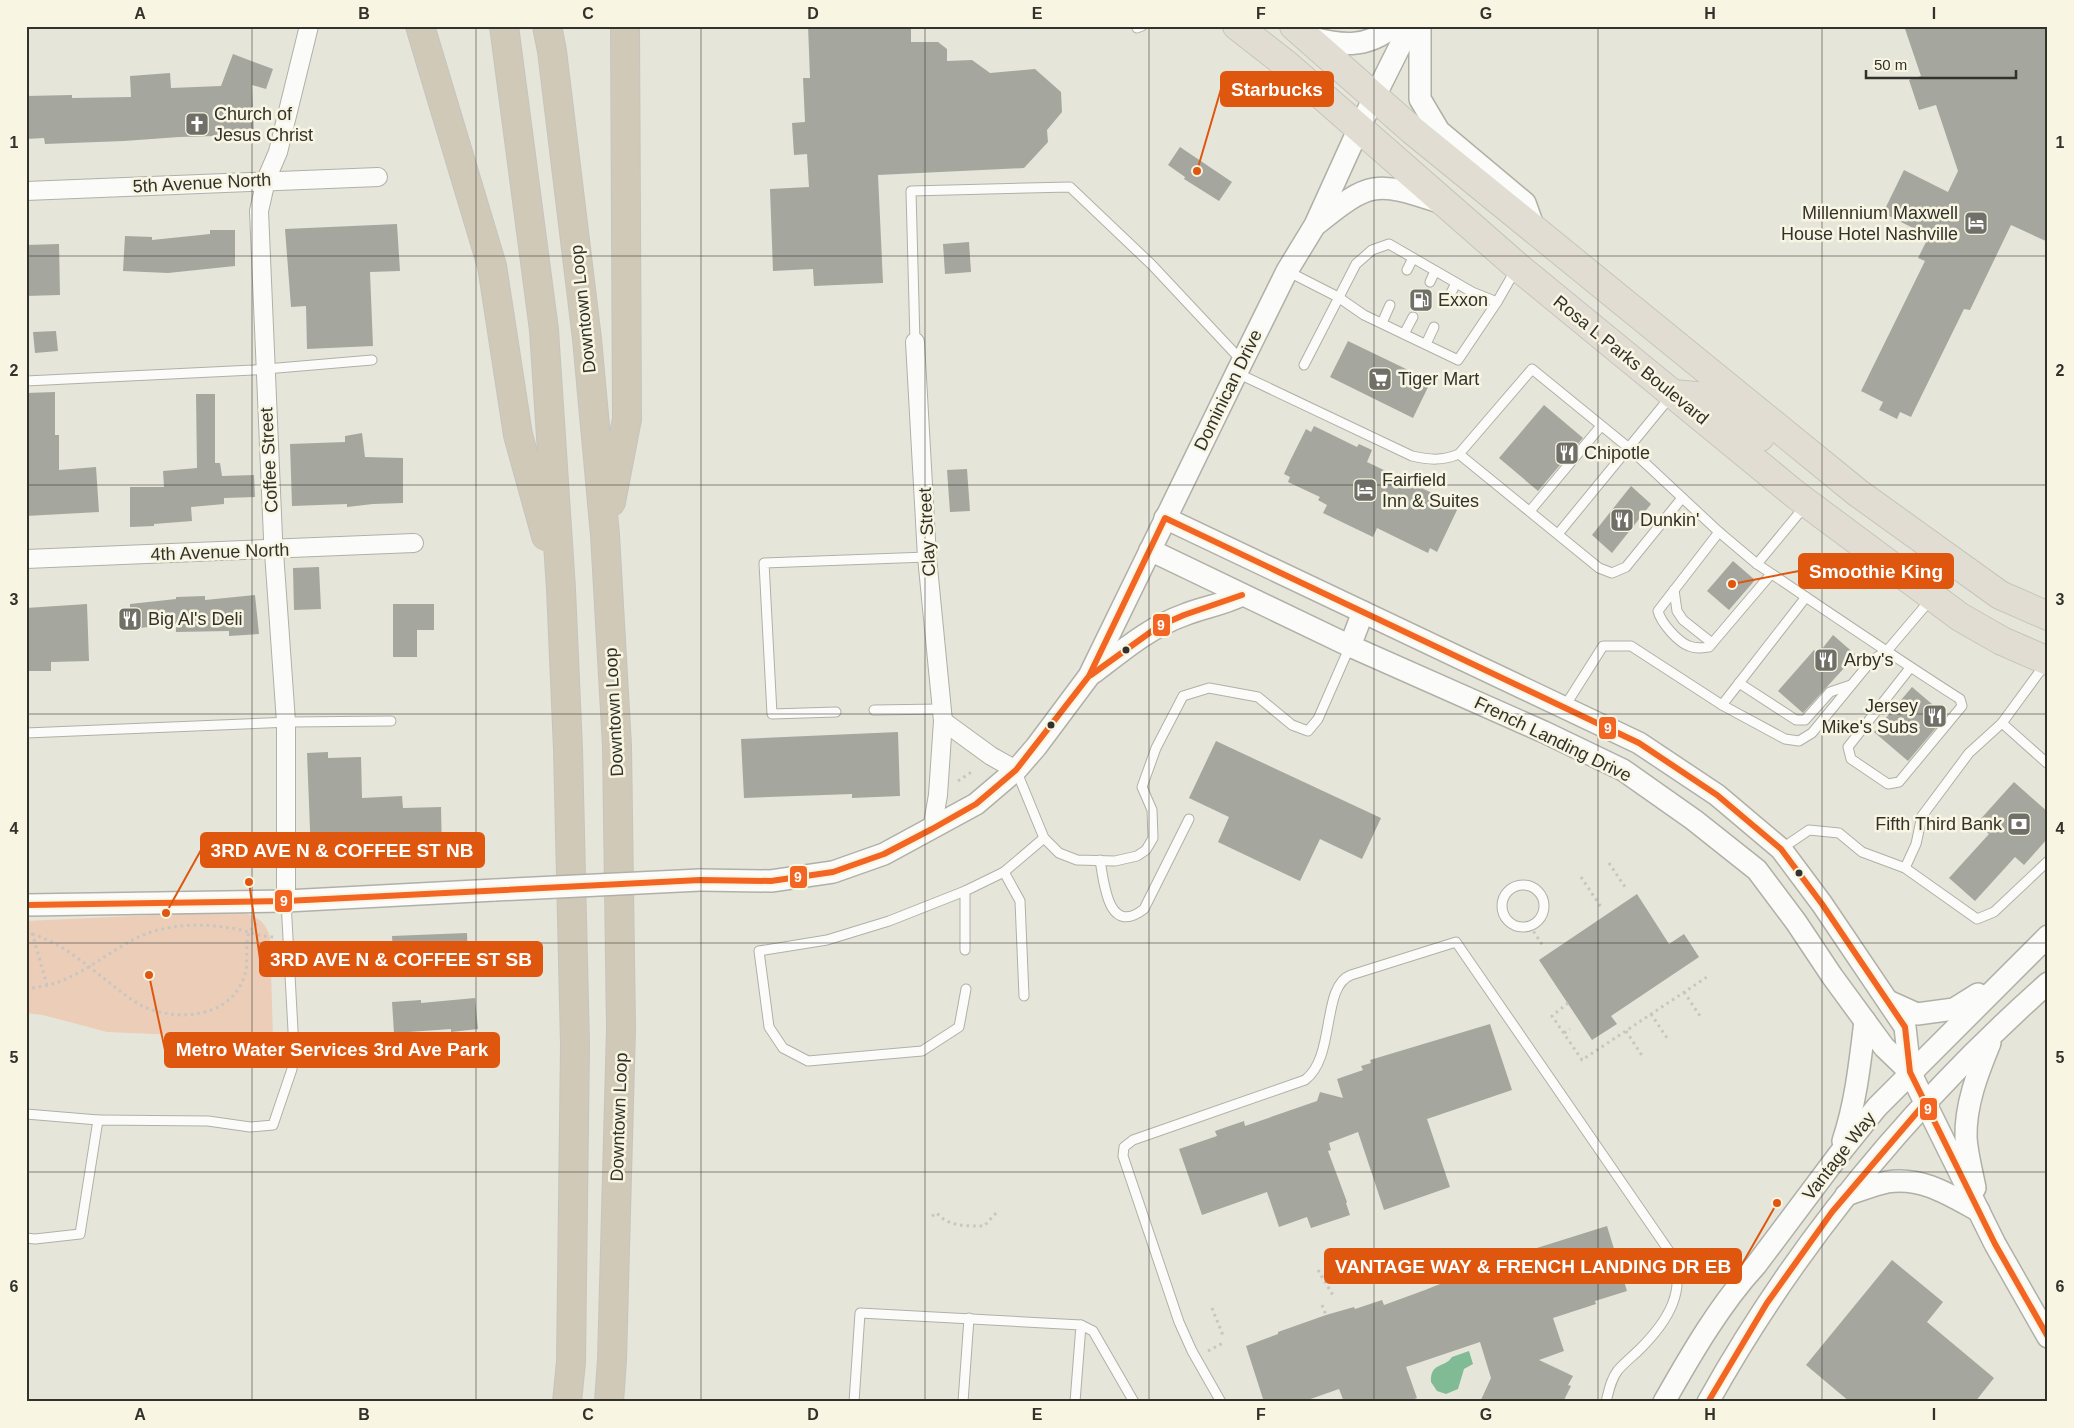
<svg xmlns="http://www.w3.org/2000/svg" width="2074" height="1428" viewBox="0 0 2074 1428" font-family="Helvetica,sans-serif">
<rect width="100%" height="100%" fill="#e6e5da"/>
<path fill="#ebcdb8" d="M 240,911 C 257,918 264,919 270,937 L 273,1039 L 107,1032 L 43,1015 L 26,1013 L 26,921 Z"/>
<path fill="#81bb95" d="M 1469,1351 L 1473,1364 L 1464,1369 L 1458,1389 L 1446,1394 L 1437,1391 L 1431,1382 C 1430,1362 1445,1368 1452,1357 Z"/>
<g fill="#a5a69e">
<polygon points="808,26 911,26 911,42 938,42 947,49 947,61 972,60 990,73 1035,69 1061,92 1062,112 1047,130 1048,142 1024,168 878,175 883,283 814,286 813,269 773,271 770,189 809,187 807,154 794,155 792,123 805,122 803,78 810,78"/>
<polygon points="1904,26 2048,26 2048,242 2011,225 1970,310 1964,309 1911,417 1900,412 1897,419 1879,410 1883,402 1861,391 1925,261 1918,258 1929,236 1883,213 1904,170 1948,192 1958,171 1936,105 1919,110 1909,80 1921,76"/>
<polygon points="233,54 273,69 266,89 252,85 254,135 179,137 124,141 45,144 44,138 26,139 26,96 72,95 72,98 131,97 130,76 170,73 171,88 221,86"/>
<polygon points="1180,147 1232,182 1219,201 1184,179 1185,177 1168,165"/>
<polygon points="397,224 400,271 370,272 373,346 307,349 306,306 291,307 285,229"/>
<polygon points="210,230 235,230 235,266 168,273 123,271 125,236 152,237 152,240 210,234"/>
<polygon points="969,242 971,272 945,274 943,244"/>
<polygon points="59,244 60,295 26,296 26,245"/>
<polygon points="56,331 58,351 35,353 33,332"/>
<polygon points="1348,341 1431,381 1413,418 1330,377"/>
<polygon points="55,392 55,435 59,435 59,470 96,467 99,512 26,516 26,393"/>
<polygon points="196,394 215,394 215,463 220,463 222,476 254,475 255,497 224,498 224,504 191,507 192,521 154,524 154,526 130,527 130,487 164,487 163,471 197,468"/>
<polygon points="1544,405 1583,438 1538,491 1499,458"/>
<polygon points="1314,426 1357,447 1359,444 1372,450 1367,462 1453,503 1451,507 1457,510 1437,552 1430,548 1428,553 1377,528 1373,537 1323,513 1327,505 1318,500 1320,497 1288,482 1290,477 1284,474 1291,459 1306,429 1311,432"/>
<polygon points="362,433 365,457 403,458 403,503 373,504 347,507 347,504 292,506 290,444 345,442 345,436"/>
<polygon points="967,469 970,511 950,512 947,470"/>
<polygon points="1631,486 1651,504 1612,553 1592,535"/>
<polygon points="1733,561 1755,580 1729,610 1707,591"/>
<polygon points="319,567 321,609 294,610 293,568"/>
<polygon points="255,595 259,634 229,636 229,631 176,632 176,624 130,629 130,604 176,599 176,597 205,596 205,600"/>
<polygon points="87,604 89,661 51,662 51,671 26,671 26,608"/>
<polygon points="393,604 434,604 434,630 417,630 417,657 393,657"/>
<polygon points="1833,635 1856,655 1803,713 1778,691 1814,650 1818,654"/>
<polygon points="1912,687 1946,716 1908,761 1874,732"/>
<polygon points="898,732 900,796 852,798 852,794 744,798 741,739"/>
<polygon points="1216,741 1381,818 1362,859 1320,839 1300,881 1218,842 1229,817 1189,798"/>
<polygon points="328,752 328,758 361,757 362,798 402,796 403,808 441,807 442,853 378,856 378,855 340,856 340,854 311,854 307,753"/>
<polygon points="2014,782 2048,812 2048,838 2024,865 2015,857 1975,901 1949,878 1989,834 1977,823"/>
<polygon points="1637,894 1669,944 1684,934 1699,957 1611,1016 1617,1024 1592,1040 1539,960"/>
<polygon points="467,933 468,964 394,968 392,936"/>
<polygon points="475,998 478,1029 451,1032 451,1029 394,1033 392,1002 421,1000 421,1003"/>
<polygon points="1490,1024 1512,1090 1427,1119 1450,1187 1384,1210 1358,1132 1329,1143 1331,1150 1328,1151 1347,1202 1346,1203 1350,1215 1311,1228 1307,1217 1279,1227 1267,1192 1202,1215 1179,1149 1217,1136 1215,1131 1244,1121 1245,1126 1317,1101 1320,1092 1343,1098 1337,1079 1363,1070 1361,1066 1371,1063 1370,1060"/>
<polygon points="1607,1226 1627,1291 1595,1301 1596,1304 1553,1318 1564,1351 1539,1360 1573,1376 1568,1385 1571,1386 1563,1402 1480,1402 1491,1378 1480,1342 1406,1367 1417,1398 1406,1402 1344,1402 1339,1389 1302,1402 1264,1402 1246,1346 1278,1334 1278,1332 1326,1315 1354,1307 1355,1309 1382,1300 1384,1305 1425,1290 1445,1282 1444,1280 1476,1267"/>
<polygon points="1892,1260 1943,1302 1927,1322 1994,1378 1975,1402 1850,1402 1806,1365"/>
</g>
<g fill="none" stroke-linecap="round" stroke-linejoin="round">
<g stroke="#b1b0a7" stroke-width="11">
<g id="service">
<polyline points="1137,26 1137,28 1142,26"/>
<polyline points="1407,270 1413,258"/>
<polyline points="1287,271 1338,297 1364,315 1458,360 1497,302 1516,269"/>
<polyline points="1430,282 1435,271"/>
<polyline points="1451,293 1456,283"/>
<polyline points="1382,323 1390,305"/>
<polyline points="1404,334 1413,317"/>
<polyline points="915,342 911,191 1070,187 1152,265 1242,361"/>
<polyline points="1426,344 1434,327"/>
<polyline points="1304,365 1356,264 1372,250 1389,244 1472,292 1497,302"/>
<path d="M 1237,373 L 1412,456 C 1430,460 1442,461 1459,454 L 1532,369 L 1629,448 L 1719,532 L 1757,564"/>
<polyline points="26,381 253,370 372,360"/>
<polyline points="1459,454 1599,568 1612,573 1626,567 1682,498"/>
<path d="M 1805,506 L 1757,564 C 1824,609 1891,655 1960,699 L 1962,706 L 1899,782 L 1888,784 L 1851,759 L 1848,747 L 1910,668"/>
<polyline points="1530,511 1601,426"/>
<path d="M 1719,532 L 1658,611 C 1661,623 1678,642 1689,646 C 1696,649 1702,648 1709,647 L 1771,574"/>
<polyline points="1558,534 1671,396"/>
<polyline points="1674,590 1677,611 1683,620 1712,643"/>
<polyline points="2046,663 2002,723 2048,764"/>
<polyline points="1739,683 1796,720 1805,720 1830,692 1851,685"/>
<polyline points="1722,705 1806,597"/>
<polyline points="1565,706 1603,646 1631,646 1722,705 1785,739 1799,741 1812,733 1872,660 1886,652 1931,599"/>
<polyline points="874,710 940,709"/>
<polyline points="836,712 772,714 764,563 927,557"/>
<polyline points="26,733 291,722 391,721"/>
<polyline points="1016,770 1044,838 1059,853 1077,860 1115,861 1137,856 1146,850 1153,838 1152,810 1142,787 1156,748 1183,696 1209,688 1258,697 1292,725 1308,731 1318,719 1350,646"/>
<polyline points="1781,849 1809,830 1839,833 1862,852 1905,868 1977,919 1994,912 2048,861"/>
<path d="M 1100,860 C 1104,883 1108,937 1144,909 L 1189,819"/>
<polyline points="1905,868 1916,844 1922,816 1969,753 2002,723"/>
<circle cx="1523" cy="906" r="21"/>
<polyline points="965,891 889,921 827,940 759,951 769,1027 783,1048 808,1061 922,1051 959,1027 966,989"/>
<polyline points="965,950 965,891 1004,872"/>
<polyline points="1024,996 1020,901 1004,872 1044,838"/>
<polyline points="26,1114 98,1120"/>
<polyline points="26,1238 35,1239 80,1234 98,1120 208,1121 250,1127 273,1125 292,1069 294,1049 286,901"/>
<polyline points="1081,1325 1093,1331 1134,1402"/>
<polyline points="854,1402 860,1313 1081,1325 1075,1402"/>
<polyline points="963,1402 969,1318"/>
<path d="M 1221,1402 L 1192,1351 L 1179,1322 L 1123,1156 L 1124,1147 L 1133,1140 L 1305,1080 C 1336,1057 1321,986 1351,975 L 1456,942 L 1669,1251 C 1690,1288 1667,1322 1640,1349 C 1633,1356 1625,1362 1618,1370 C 1611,1379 1609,1390 1606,1402"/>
</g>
</g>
<g stroke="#b1b0a7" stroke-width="20">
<g id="minor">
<polyline points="26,191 378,177"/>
<polyline points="915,342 927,557 943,721 938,795 932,829"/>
<polyline points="26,559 414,543"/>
<polyline points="943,721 991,756 1016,770"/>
<polyline points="286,901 286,722 273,538 259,211 266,180 278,152 309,26"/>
</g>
</g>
<g stroke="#b1b0a7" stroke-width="24">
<g id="tertiary">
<polyline points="1420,26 1420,99 1439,131 1525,203 1535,231"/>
<path d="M 1307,37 C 1340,45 1365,50 1394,26"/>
<path d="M 1318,223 C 1370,181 1376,181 1439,202"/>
<polyline points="1165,518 1639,743 1717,795 1781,849 1822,904 1905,1027 1910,1072 1995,1244 2048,1337"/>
<polyline points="1150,550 1350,646 1544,732 1623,770 1694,820 1757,870 1796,922 1832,976 1884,1047 1910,1072"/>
<polyline points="1350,646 1363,612"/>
<path d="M 1093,673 C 1122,651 1150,627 1184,615 C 1203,607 1223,605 1242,595"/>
<polyline points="700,880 771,881 833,872 884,854 976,804 1016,770 1036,747 1089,676 1237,372 1287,271 1315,225 1359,128 1410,26"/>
<polyline points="26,905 286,901 495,890"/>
<polyline points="1888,1001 1917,1014 1954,1009 1978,994"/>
<path d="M 1843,1141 C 1856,1102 1860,1062 1865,1021"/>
<path d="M 1975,1188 C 1972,1172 1967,1154 1966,1138 C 1965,1105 1978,1072 1990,1043"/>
<path d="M 1846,1195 C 1859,1191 1873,1185 1887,1182 C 1921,1176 1950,1195 1979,1211"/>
<path d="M 1664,1402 C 1690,1356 1720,1304 1756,1265 L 1840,1153 L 1877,1107 L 2048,936"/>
<path d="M 1708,1402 C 1796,1244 1913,1103 2048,983"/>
</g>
</g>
<g stroke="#c5c4bf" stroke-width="30">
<g id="primary">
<polyline points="1237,26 1287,65 1518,267 1796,495 1960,617 2002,641 2048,661"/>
<polyline points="1294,26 1412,130 1858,493 2000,595 2048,616"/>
<polyline points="1673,394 1708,397 1760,437"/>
</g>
</g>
<g stroke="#c5c4bf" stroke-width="30">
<g id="motorway">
<polyline points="420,26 492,266 518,435 546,536"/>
<polyline points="504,26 544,330 561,589 568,749 575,1045 571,1362 567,1402"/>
<polyline points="547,26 552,51 587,339 605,535 617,746 621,1028 612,1360 609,1402"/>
<polyline points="611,502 627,419 625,26"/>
</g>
</g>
<g stroke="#c6c6c3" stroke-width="3" stroke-dasharray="2.5 4" stroke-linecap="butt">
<polyline points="958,781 973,771"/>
<polyline points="1609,863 1627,890"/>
<polyline points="1581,877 1601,907"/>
<polyline points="1530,926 1543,946"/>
<path d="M 26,932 C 71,944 102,981 140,1005 C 177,1023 234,1019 246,971 C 248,960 245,942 249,933 C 251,929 256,924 259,921"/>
<polyline points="32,933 47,985"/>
<path d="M 26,989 C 41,987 57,984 70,977 C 100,963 126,938 158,930 C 185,923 213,924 241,930 C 252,933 263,937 274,937"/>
<polyline points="1684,992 1702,1019"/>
<polyline points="1568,1003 1552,1016 1582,1060 1710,975"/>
<polyline points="1651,1014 1669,1041"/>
<polyline points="1626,1031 1643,1057"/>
<polyline points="1564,1033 1570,1029"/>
<path d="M 932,1216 L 937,1213 C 948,1227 968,1226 984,1226 L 998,1211"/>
<polyline points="1318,1270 1334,1297"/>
<polyline points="1322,1305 1326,1315"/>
<polyline points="1212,1308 1224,1338"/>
<polyline points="1208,1351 1223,1343"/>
</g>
<use href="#service" stroke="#fbfbf9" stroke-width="9"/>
<use href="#minor" stroke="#fbfbf9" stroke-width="18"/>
<use href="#tertiary" stroke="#fbfbf9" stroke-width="21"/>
<use href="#primary" stroke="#e2ddd2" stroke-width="28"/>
<use href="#motorway" stroke="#d1c9b8" stroke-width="28"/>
<g stroke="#b1b0a7" stroke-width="24" stroke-linecap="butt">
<polyline id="tertiary-bridge" points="495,890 700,880"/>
</g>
<use href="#tertiary-bridge" stroke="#fbfbf9" stroke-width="21"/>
<g stroke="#f8f6e3" stroke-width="10">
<g id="bus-1">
<polyline points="1091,675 1159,626 1184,615 1242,595"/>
<polyline points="26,905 286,901 700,880 771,881 833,872 884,854 932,829 976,804 1016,770 1089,676 1165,518 1639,743 1717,795 1781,849 1822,904 1905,1027 1910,1072 1995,1244 2048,1337"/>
<polyline points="1708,1402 1767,1303 1832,1212 1925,1103"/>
</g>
</g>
<use href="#bus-1" stroke="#f26522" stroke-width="6"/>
</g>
<path fill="none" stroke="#32312a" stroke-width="1" stroke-opacity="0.55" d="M 252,26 L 252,1402M 476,26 L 476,1402M 701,26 L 701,1402M 925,26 L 925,1402M 1149,26 L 1149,1402M 1374,26 L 1374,1402M 1598,26 L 1598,1402M 1822,26 L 1822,1402M 26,256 L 2048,256M 26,485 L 2048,485M 26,714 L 2048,714M 26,943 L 2048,943M 26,1172 L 2048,1172"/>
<defs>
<g id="church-square" transform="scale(1.25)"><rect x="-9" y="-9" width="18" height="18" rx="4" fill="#717068" stroke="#f8f6e3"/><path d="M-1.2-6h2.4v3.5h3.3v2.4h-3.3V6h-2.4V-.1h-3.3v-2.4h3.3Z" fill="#fff"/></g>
<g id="hotel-square" transform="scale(1.25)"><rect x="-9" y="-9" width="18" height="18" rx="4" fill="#717068" stroke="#f8f6e3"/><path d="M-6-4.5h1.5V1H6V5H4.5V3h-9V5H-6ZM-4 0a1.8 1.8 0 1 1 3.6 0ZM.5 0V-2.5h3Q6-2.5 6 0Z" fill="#fff"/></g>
<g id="fuel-square" transform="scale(1.25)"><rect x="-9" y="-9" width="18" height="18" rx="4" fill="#717068" stroke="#f8f6e3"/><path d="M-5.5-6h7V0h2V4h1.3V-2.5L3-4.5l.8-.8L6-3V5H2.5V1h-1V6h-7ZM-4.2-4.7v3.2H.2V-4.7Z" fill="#fff"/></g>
<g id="supermarket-square" transform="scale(1.25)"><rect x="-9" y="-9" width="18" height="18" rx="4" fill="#717068" stroke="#f8f6e3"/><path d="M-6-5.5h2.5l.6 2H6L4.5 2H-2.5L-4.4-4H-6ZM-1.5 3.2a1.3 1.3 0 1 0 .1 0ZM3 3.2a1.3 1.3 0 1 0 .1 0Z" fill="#fff"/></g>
<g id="restaurant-square" transform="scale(1.25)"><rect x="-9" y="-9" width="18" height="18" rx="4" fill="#717068" stroke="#f8f6e3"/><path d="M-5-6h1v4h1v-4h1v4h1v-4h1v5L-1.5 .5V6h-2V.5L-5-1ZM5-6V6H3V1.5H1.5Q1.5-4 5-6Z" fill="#fff"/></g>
<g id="bank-square" transform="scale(1.25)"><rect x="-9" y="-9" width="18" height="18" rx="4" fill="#717068" stroke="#f8f6e3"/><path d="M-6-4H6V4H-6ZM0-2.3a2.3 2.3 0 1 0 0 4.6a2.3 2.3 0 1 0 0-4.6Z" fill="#fff"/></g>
</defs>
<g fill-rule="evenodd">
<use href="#church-square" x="197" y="124"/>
<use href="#hotel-square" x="1976" y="223"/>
<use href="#fuel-square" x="1421" y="300"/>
<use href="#supermarket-square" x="1380" y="379"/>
<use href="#restaurant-square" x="1567" y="453"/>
<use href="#hotel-square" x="1365" y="490"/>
<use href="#restaurant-square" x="1622" y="520"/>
<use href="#restaurant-square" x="130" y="619"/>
<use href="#restaurant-square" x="1826" y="660"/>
<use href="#restaurant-square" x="1935" y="716"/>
<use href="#bank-square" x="2019" y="824"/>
</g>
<g fill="#32312a" stroke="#f8f6e3" stroke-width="2">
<circle cx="1126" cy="650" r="4.5"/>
<circle cx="1051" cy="725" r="4.5"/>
<circle cx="1799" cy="873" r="4.5"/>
</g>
<g text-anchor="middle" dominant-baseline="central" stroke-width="5" stroke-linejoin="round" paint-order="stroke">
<g font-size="18" fill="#32312a" stroke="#f8f6e3" text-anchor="start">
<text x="214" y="114">Church of<tspan x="214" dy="21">Jesus Christ</tspan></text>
<text x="1958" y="213" text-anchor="end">Millennium Maxwell<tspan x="1958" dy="21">House Hotel Nashville</tspan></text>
<text x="1438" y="300">Exxon</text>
<text x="1398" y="379">Tiger Mart</text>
<text x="1584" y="453">Chipotle</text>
<text x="1382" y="480">Fairfield<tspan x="1382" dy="21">Inn &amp; Suites</tspan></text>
<text x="1640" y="520">Dunkin'</text>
<text x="148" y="619">Big Al's Deli</text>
<text x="1844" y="660">Arby's</text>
<text x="1918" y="706" text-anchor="end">Jersey<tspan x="1918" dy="21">Mike's Subs</tspan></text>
<text x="2002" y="824" text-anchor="end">Fifth Third Bank</text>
</g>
<g font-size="18" fill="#32312a" stroke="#f8f6e3">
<text transform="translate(202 183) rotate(-3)">5th Avenue North</text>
<text transform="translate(583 309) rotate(-96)">Downtown Loop</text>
<text transform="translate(1631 360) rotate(39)">Rosa L Parks Boulevard</text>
<text transform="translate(1228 390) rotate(-64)">Dominican Drive</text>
<text transform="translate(269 460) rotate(-93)">Coffee Street</text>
<text transform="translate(927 532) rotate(-93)">Clay Street</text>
<text transform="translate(220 552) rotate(-2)">4th Avenue North</text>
<text transform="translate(614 712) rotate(-93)">Downtown Loop</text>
<text transform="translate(1553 739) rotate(26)">French Landing Drive</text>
<text transform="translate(619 1117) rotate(-88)">Downtown Loop</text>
<text transform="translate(1839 1156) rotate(-52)">Vantage Way</text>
</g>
</g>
<path fill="none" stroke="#df570e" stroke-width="2" d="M1197 171L1221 89M1732 584L1799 571M166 913L201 850M249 882L260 959M149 975L165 1050M1777 1203L1741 1266"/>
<g fill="#df570e" stroke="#f8f6e3" stroke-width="2">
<circle cx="1197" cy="171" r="5"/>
<circle cx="1732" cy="584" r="5"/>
<circle cx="166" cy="913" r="5"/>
<circle cx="249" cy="882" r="5"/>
<circle cx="149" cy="975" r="5"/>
<circle cx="1777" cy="1203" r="5"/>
</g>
<g fill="#df570e" stroke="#df570e" stroke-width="2">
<rect x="1221" y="72" width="112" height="34" rx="5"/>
<rect x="1799" y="554" width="154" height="34" rx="5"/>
<rect x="201" y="833" width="283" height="34" rx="5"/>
<rect x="260" y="942" width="282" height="34" rx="5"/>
<rect x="165" y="1033" width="334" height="34" rx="5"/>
<rect x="1325" y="1249" width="416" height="34" rx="5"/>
</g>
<g font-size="19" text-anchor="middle" font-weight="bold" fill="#fff">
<text x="1277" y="96">Starbucks</text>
<text x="1876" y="578">Smoothie King</text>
<text x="342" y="857">3RD AVE N &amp; COFFEE ST NB</text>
<text x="401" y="966">3RD AVE N &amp; COFFEE ST SB</text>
<text x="332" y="1056">Metro Water Services 3rd Ave Park</text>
<text x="1533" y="1273">VANTAGE WAY &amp; FRENCH LANDING DR EB</text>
</g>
<g stroke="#f8f6e3" stroke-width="2">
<rect x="1152" y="613" width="19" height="24" rx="5" fill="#f26522"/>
<rect x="1598" y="716" width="19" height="24" rx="5" fill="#f26522"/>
<rect x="789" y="865" width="19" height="24" rx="5" fill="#f26522"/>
<rect x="274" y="889" width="19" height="24" rx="5" fill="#f26522"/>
<rect x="1919" y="1097" width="19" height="24" rx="5" fill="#f26522"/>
</g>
<g font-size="14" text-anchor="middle" font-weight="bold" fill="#fff">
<text x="1161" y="630">9</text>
<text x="1608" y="733">9</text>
<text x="798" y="882">9</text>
<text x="284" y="906">9</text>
<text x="1928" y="1114">9</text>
</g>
<rect width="2074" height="1428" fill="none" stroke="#f8f6e3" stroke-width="55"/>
<path d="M1866 70v8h150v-8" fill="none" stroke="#32312a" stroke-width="2.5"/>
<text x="1874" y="70" font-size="15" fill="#32312a" stroke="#f8f6e3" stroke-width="4" paint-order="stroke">50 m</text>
<rect x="28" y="28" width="2018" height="1372" fill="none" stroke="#32312a" stroke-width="2"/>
<g font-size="16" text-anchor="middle" font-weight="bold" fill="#32312a">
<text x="140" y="19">A</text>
<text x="364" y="19">B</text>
<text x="588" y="19">C</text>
<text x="813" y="19">D</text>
<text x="1037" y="19">E</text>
<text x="1261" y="19">F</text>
<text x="1486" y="19">G</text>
<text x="1710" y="19">H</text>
<text x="1934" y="19">I</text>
<text x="14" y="148">1</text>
<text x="2060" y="148">1</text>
<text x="14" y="376">2</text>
<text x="2060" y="376">2</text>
<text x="14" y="605">3</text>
<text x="2060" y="605">3</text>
<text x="14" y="834">4</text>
<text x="2060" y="834">4</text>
<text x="14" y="1063">5</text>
<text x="2060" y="1063">5</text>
<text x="14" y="1292">6</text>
<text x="2060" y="1292">6</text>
<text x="140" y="1420">A</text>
<text x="364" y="1420">B</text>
<text x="588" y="1420">C</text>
<text x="813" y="1420">D</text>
<text x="1037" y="1420">E</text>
<text x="1261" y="1420">F</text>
<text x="1486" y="1420">G</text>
<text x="1710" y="1420">H</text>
<text x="1934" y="1420">I</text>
</g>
</svg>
